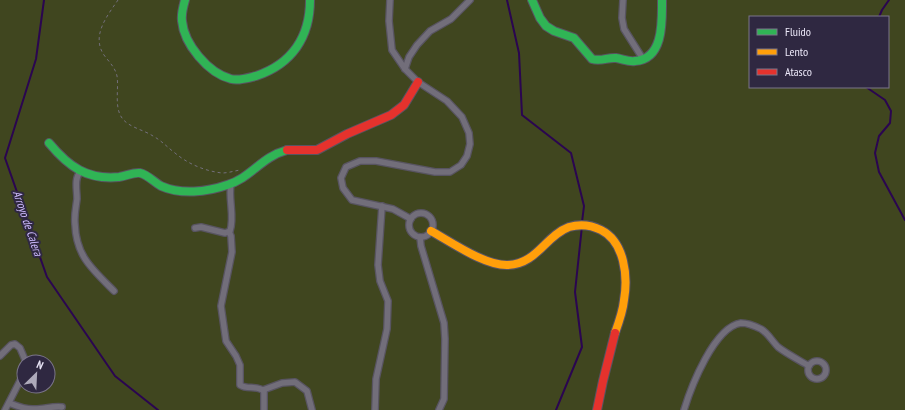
<svg xmlns="http://www.w3.org/2000/svg" width="905" height="410" viewBox="0 0 905 410" font-family="'PT Sans Narrow',sans-serif">
<rect width="100%" height="100%" fill="#3c3846"/>
<path fill="#40461f" fill-rule="evenodd" d="M 0,0 L 905,0 L 905,410 L 0,410 ZM 750,17 L 888,17 L 888,87 L 750,87 ZM 24,362 L 48,362 L 48,386 L 24,386 Z"/>
<g fill="none" stroke-linecap="round" stroke-linejoin="round">
<g stroke="#2a0550" stroke-width="2">
<polyline points="44,0 36,59 5,158 47,277 115,376 158,410"/>
<polyline points="507,0 519,53 522,115 571,153 584,206 582,222"/>
<polyline points="879,17 882,10 889,0"/>
<polyline points="866,87 885,100 891,111 890,123 879,136 875,153 879,172 905,220"/>
<polyline points="556,410 582,347 575,292 582,226"/>
</g>
<g stroke="#585461" stroke-width="8">
<g id="street">
<polyline points="390,0 389,21 392,50 405,69 418,82 447,101 462,117 469,133 470,144 467,156 461,165 450,172 435,172 376,161 360,161 346,167 341,178 343,188 352,200 393,209 411,219"/>
<polyline points="623,0 622,18 624,29 643,59"/>
<polyline points="405,69 409,57 417,45 430,31 451,19 470,0"/>
<path d="M 80,172 C 74,179 77,190 77,199 C 76,207 74,215 75,224 C 76,256 92,269 114,291"/>
<circle cx="421" cy="225" r="12"/>
<path d="M 195,228 L 201,227 L 225,233 L 230,231 C 235,216 228,199 231,184"/>
<path d="M 229,232 L 231,236 L 232,252 L 221,306 L 226,341 L 236,356 L 240,365 L 240,385 C 247,390 257,385 264,391 L 264,410"/>
<polyline points="420,237 421,246 444,323 445,339 444,399 439,410"/>
<polyline points="0,356 11,345 15,344 20,348 26,362"/>
<circle cx="817" cy="370" r="9"/>
<polyline points="263,390 282,383 295,382 307,391 312,410"/>
<path d="M 9,403 C 17,406 26,410 35,409 C 44,409 52,406 62,407"/>
<polyline points="5,410 24,373"/>
<polyline points="375,410 376,379 387,329 388,301 380,281 378,265 382,206"/>
<path d="M 684,410 C 691,387 714,327 741,323 C 748,323 755,326 761,329 C 768,333 772,341 778,347 C 787,354 799,360 809,366"/>
</g>
</g>
<g stroke="#585461" stroke-width="10">
<g id="fast">
<path d="M 185,0 C 183,7 181,14 182,21 C 184,44 208,73 231,79 C 239,81 248,78 256,76 C 292,64 310,37 310,0"/>
<path d="M 532,0 L 540,18 L 546,26 L 554,31 L 574,38 L 592,59 C 601,62 608,57 616,58 C 623,59 628,62 635,61 C 664,59 662,21 662,0"/>
<path d="M 49,143 C 69,167 87,180 119,177 C 127,176 133,172 140,173 C 148,175 154,182 161,186 C 181,195 207,192 227,185 C 251,178 261,157 287,150"/>
</g>
</g>
<g stroke="#585461" stroke-width="10">
<path id="slow" d="M 431,231 C 451,242 485,266 508,265 C 537,264 545,236 569,227 C 579,224 591,225 601,230 C 625,242 628,277 624,300 C 623,311 619,322 615,333"/>
</g>
<g stroke="#585461" stroke-width="10">
<g id="jam">
<polyline points="287,150 317,150 347,134 391,115 404,105 418,82"/>
<polyline points="597,410 603,381 615,333"/>
</g>
</g>
<path stroke="#736f7b" stroke-width="1" stroke-dasharray="3 3" stroke-linecap="butt" d="M 118,0 C 107,16 91,36 104,55 C 109,62 115,67 117,76 C 119,89 114,107 122,118 C 128,127 144,130 153,136 C 162,141 167,147 175,153 C 188,164 205,171 222,173 C 228,173 234,171 240,170"/>
<use href="#street" stroke="#726e7a" stroke-width="5.5"/>
<use href="#fast" stroke="#30b455" stroke-width="8"/>
<use href="#slow" stroke="#ff9f0a" stroke-width="8"/>
<use href="#jam" stroke="#e5322d" stroke-width="8"/>
</g>
<g text-anchor="middle" dominant-baseline="central" stroke-width="4" stroke-linejoin="round" paint-order="stroke">
<g font-size="12" font-style="italic" fill="#cdbafd" stroke="#2f2841">
<text transform="translate(28 223) rotate(71)">Arroyo de Calera</text>
</g>
</g>
<rect x="749" y="16" width="140" height="72" fill="#2f2841" stroke="#7a748a"/>
<rect x="757" y="29" width="20" height="6" fill="#30b455" stroke="#7a748a"/>
<text x="785" y="36" font-size="12" fill="#ebe7f8">Fluido</text>
<rect x="757" y="49" width="20" height="6" fill="#ff9f0a" stroke="#7a748a"/>
<text x="785" y="56" font-size="12" fill="#ebe7f8">Lento</text>
<rect x="757" y="69" width="20" height="6" fill="#e5322d" stroke="#7a748a"/>
<text x="785" y="76" font-size="12" fill="#ebe7f8">Atasco</text>
<g transform="translate(36 374) rotate(24)"><circle r="19" fill="#2f2841" stroke="#7a748a"/>
<path d="M0-3L7 15L0 10L-7 15Z" fill="#aeaaba"/>
<text y="-6" font-size="11" font-weight="bold" text-anchor="middle" fill="#ebe7f8">N</text>
</g>
</svg>
